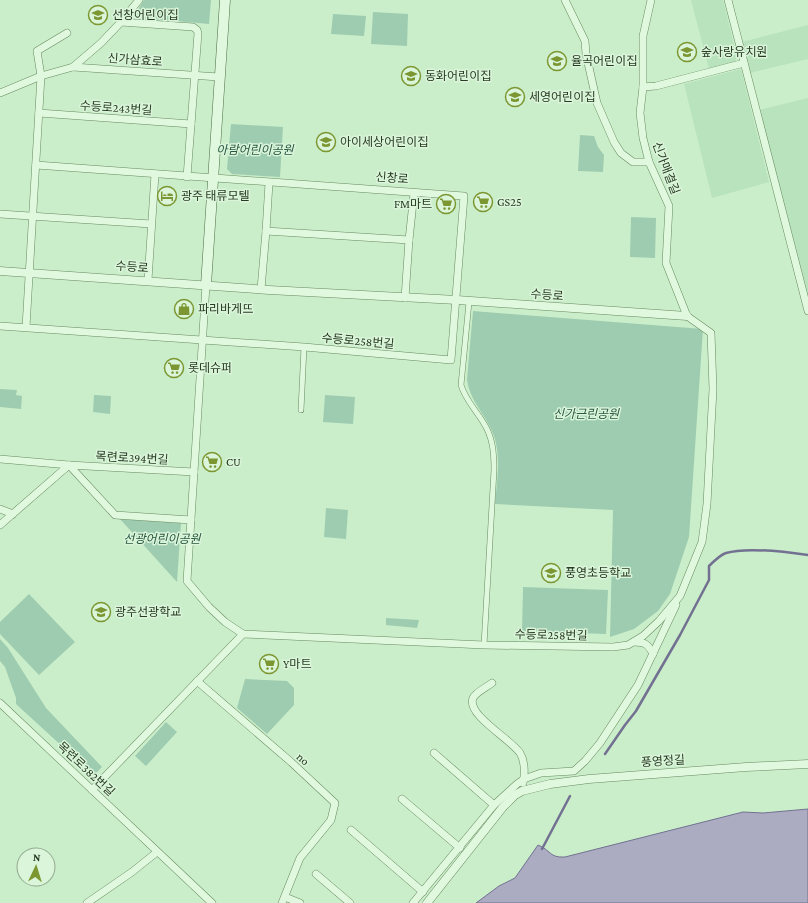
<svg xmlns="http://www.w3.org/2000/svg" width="808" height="903" viewBox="0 0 808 903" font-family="'Crimson Pro','Noto Sans KR',serif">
<rect width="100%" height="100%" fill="#cbeeca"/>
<g fill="#b8e3bd">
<polygon points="691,0 723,0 737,57 735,63 709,69"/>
<polygon points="808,25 808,59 750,73 742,42"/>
<polygon points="741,69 769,182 712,198 684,84"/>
<polygon points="808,98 808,301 759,110"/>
</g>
<g fill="#9eccb0">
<polygon points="144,0 211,0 209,24 143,18 136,16 139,8"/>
<polygon points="373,12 408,14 407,46 371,44"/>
<polygon points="333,14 366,16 364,36 331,34"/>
<polygon points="231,124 283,127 280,177 232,174 227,169"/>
<polygon points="580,135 594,136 598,147 604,155 603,172 578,171"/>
<polygon points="631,217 656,218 655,258 630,257"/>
<path d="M 473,311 L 703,329 L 689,537 L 670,594 L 658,611 L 634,629 L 610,637 L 613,510 L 495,504 C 497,480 502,454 492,431 C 484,413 469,399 467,379 Z"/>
<polygon points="0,389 17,390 16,395 22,396 21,409 0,407"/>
<polygon points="94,395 111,396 110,414 93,412"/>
<polygon points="325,395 355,397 353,424 323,422"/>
<polygon points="326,508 348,510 346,539 324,537"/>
<polygon points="120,519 181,523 177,582"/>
<polygon points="523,587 608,590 606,634 522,631"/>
<polygon points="29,594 75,642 39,675 0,634 0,622"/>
<polygon points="386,618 419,620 417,628 386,625"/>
<polygon points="0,639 8,648 46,708 102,767 95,774 88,770 16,704 16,698 5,667 0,661"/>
<polygon points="245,679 287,681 294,688 294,705 267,734 237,708"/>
<polygon points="166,722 177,732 146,766 135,756"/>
</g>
<path fill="#ababc2" stroke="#727191" d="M 808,809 L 808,903 L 476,903 L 499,886 L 515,878 L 538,845 C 551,850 549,858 565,857 L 743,812 L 763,813 Z"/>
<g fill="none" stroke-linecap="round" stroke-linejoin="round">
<g stroke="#727191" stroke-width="2.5">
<path d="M 605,754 L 625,725 L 636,711 L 680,635 L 709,580 L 709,566 C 714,561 720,555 726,553 C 746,547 787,552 808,555"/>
<polyline points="542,849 570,796"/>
</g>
<g stroke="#688a5f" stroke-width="6">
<g id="pedestrian">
<path d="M 469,302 L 461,385 C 465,399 475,409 483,422 C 493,437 494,453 494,470 L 484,645"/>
<polyline points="301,410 304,347"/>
</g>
</g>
<g stroke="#688a5f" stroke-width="8">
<g id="minor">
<polyline points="565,0 585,41 586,54 597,103 614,142 621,153 633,162 649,162"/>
<polyline points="728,0 808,311"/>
<polyline points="121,22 193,27 197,30 198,33 187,177"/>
<polyline points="73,67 219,77"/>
<polyline points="643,87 656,86 744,63"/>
<polyline points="0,93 41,76 73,67 101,43 121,22 139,0"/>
<polyline points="39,113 191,124"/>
<polyline points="0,214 151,224"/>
<polyline points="266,231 409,240"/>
<polyline points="148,280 155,174"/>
<polyline points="206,285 187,581 209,607 225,622 243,634 484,645 613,647 628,645 643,636 659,621 680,596 702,542 707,504 713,389 711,333 687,316 666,263 669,206 649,162 643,138 640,113 643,87 643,36 651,0"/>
<polyline points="261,289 266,231 269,183"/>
<polyline points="405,298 409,240 414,193"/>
<polyline points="0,326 304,347 451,360 464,196 36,165"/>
<polyline points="26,327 41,76 37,51 67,33"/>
<polyline points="0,459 69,465 194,472"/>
<polyline points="0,509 13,514"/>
<polyline points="0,525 69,465 115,515 191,520"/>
<path d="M 634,642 C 645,642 648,644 653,654"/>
<polyline points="197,681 291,762 335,803 331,820 300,858 282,903"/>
<path d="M 492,683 C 487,687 476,692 473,698 C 466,715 512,740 520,753 C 525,761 525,774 523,783"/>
<polyline points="0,703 212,903"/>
<polyline points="434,753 494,805"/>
<polyline points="92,790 243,634"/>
<polyline points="402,799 460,848"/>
<polyline points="351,830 423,892"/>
<polyline points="316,874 350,903"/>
<polyline points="285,897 300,903"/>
<polyline points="87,903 132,872 157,852"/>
<polyline points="413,903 494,805 517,784 524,779 541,773 574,771 585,761 600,743 638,685 676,605"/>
</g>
</g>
<g stroke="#688a5f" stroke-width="9">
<g id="tertiary">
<polyline points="0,271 269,290 457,300 687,316"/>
<polyline points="427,903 503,807 515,795 522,791 550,784 589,779 746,767 808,764"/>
</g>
</g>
<g stroke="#4c6c42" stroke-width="11">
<polyline id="secondary" points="206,285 225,0"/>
</g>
<use href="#pedestrian" stroke="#dff8de" stroke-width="5"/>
<use href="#minor" stroke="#dff8de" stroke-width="7"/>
<use href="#tertiary" stroke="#dff8de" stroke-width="8"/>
<use href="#secondary" stroke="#dff8de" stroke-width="10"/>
</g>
<defs>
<g id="school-ring" transform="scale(1)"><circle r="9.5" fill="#daf5da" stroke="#7c9731" stroke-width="1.5"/><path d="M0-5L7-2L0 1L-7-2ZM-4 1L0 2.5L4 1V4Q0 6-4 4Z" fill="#7c9731"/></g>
<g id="hotel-ring" transform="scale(1)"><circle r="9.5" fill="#daf5da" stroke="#7c9731" stroke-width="1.5"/><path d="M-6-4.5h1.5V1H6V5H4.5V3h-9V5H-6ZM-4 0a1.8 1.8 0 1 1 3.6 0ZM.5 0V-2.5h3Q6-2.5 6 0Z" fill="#7c9731"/></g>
<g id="supermarket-ring" transform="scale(1)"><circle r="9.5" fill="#daf5da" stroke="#7c9731" stroke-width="1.5"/><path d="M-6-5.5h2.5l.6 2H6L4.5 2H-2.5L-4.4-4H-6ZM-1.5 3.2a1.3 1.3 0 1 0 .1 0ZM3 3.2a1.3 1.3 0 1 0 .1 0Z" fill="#7c9731"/></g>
<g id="shop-ring" transform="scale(1)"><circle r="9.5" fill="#daf5da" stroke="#7c9731" stroke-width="1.5"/><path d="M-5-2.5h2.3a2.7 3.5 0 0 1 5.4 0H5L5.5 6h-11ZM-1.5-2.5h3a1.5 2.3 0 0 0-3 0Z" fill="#7c9731"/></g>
</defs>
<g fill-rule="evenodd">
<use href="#school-ring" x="98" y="15"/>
<use href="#school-ring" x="687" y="52"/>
<use href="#school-ring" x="557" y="61"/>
<use href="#school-ring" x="411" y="76"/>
<use href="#school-ring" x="515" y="97"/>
<use href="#school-ring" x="326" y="142"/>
<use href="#hotel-ring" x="167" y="196"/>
<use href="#supermarket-ring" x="483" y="202"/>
<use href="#supermarket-ring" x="446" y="204"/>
<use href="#shop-ring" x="184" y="309"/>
<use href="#supermarket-ring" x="174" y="368"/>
<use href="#supermarket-ring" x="212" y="462"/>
<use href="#school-ring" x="551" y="573"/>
<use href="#school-ring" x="101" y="612"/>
<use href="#supermarket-ring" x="269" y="664"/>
</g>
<g text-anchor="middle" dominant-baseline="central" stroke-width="3" stroke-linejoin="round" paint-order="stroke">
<g font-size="12" fill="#283b22" stroke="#daf5da" text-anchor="start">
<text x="112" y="15">선창어린이집</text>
<text x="701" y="52">숲사랑유치원</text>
<text x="571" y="61">율곡어린이집</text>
<text x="425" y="76">동화어린이집</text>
<text x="529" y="97">세영어린이집</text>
<text x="340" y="142">아이세상어린이집</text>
<text x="181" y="196">광주 태류모텔</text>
<text x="497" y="202">GS25</text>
<text x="432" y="204" text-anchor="end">FM마트</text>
<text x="198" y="309">파리바게뜨</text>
<text x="188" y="368">롯데슈퍼</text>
<text x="226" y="462">CU</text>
<text x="565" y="573">풍영초등학교</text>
<text x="115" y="612">광주선광학교</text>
<text x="283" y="664">Y마트</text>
</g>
<g font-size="12" fill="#283b22" stroke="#daf5da">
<text transform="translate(135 60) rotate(4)">신가삼효로</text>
<text transform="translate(116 108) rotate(4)">수등로243번길</text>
<text transform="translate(666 168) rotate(69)">신가매결길</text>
<text transform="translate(392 178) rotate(4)">신창로</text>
<text transform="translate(132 267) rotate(4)">수등로</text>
<text transform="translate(547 295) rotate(4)">수등로</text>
<text transform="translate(358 341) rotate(5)">수등로258번길</text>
<text transform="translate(132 458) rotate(3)">목련로394번길</text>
<text transform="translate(551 635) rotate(1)">수등로258번길</text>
<text transform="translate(303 759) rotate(43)">no</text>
<text transform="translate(663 761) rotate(-4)">풍영정길</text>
<text transform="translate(86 769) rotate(43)">목련로382번길</text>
</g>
<g font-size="12" font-style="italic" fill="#295741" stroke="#daf5da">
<text x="255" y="150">아람어린이공원</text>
<text x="586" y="414">신가근린공원</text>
<text x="162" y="539">선광어린이공원</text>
</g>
</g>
<g transform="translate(36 867) rotate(4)"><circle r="19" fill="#daf5da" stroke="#93ab90"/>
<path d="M0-3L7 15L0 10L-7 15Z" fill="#7c9731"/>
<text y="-6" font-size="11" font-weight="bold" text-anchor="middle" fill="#283b22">N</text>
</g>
</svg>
